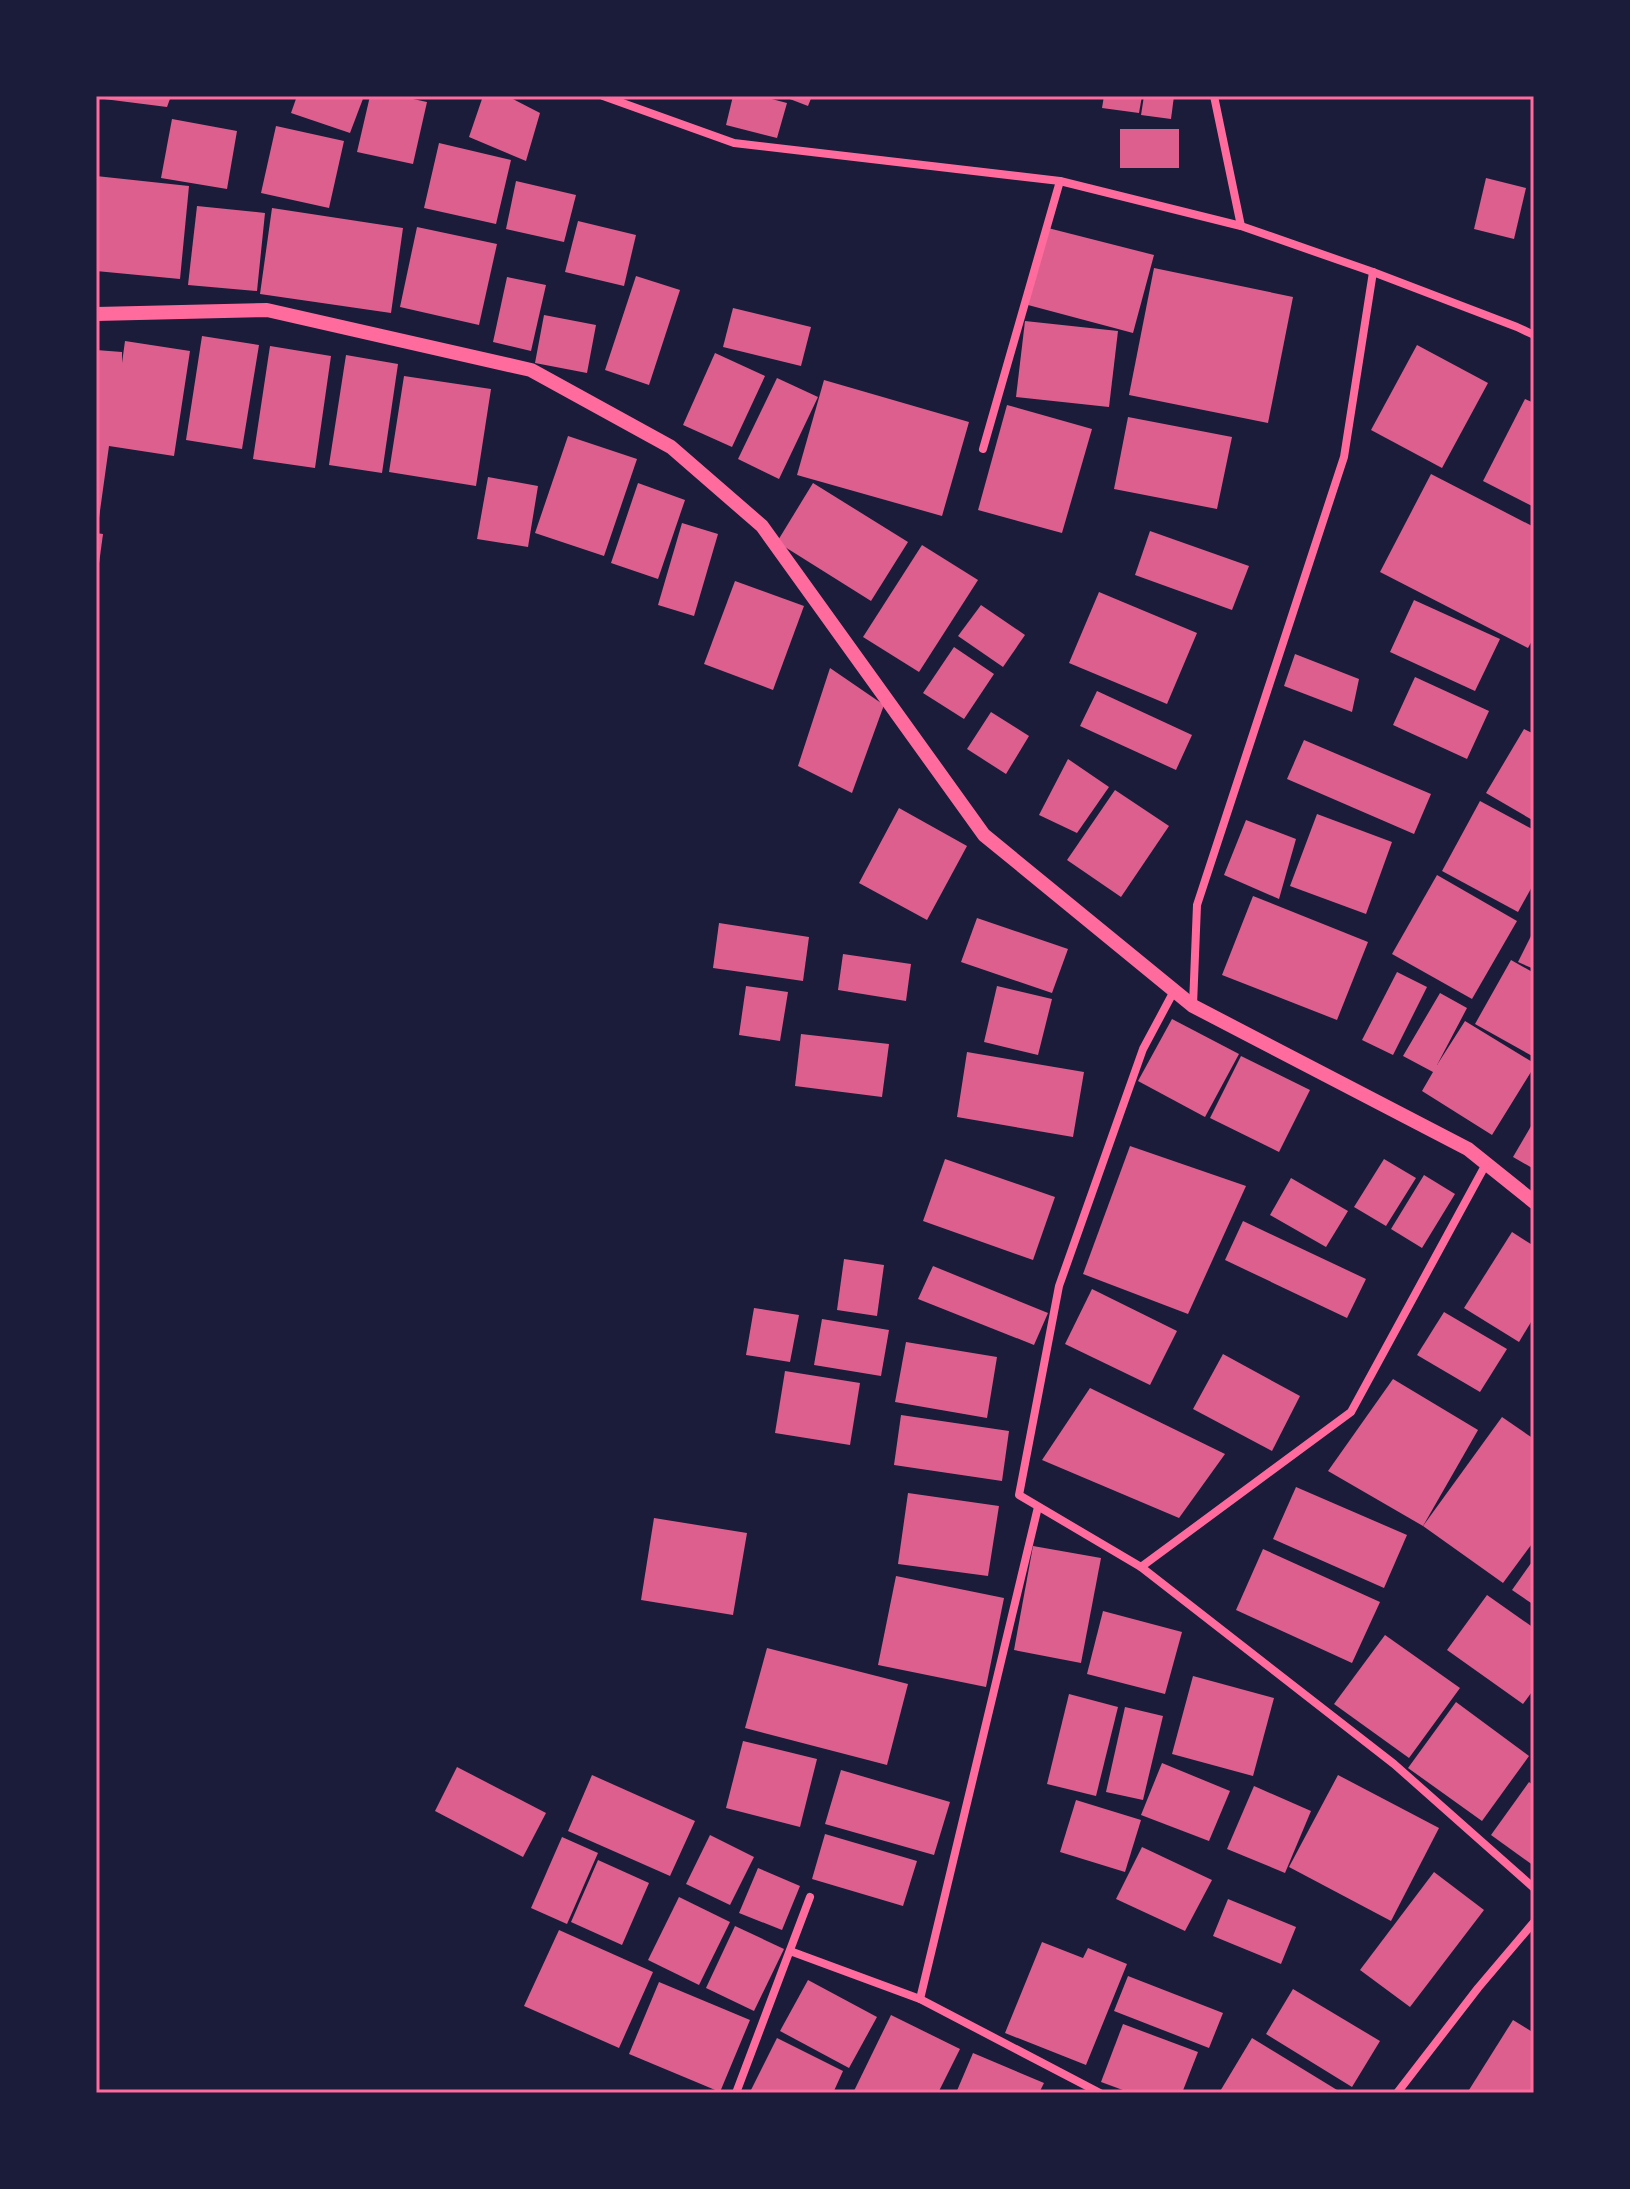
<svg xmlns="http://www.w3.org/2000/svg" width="1630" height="2189" viewBox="0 0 1630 2189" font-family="Inter,sans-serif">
<rect width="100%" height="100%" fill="#1b1b3a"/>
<g fill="#dd5f8e">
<polygon points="96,96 171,96 167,107 96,98"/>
<polygon points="297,96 364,96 350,133 291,113"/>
<polygon points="370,96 399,96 427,102 413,164 357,152"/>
<polygon points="483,96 507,96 540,113 526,161 469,137"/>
<polygon points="733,96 760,96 787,103 777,138 726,125"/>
<polygon points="782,96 812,96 808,106"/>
<polygon points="1104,96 1142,96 1139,113 1102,108"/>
<polygon points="1144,96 1174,96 1171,119 1141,115"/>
<polygon points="172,119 237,131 227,189 161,178"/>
<polygon points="276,126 344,141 329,208 261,193"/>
<rect x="1120" y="129" width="59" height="39"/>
<polygon points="439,143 511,160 496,224 424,208"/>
<polygon points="96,176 189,186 180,279 96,271"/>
<polygon points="1486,178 1526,188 1514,239 1474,229"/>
<polygon points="516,181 576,195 564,242 506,229"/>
<polygon points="197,206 265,213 257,291 188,285"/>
<polygon points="272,208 403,228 391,313 260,294"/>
<polygon points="578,221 636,235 624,286 565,272"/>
<polygon points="417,227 497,244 479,325 400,307"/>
<polygon points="1048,228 1154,255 1133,333 1028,305"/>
<polygon points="1154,268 1293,297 1268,423 1129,395"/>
<polygon points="636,276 680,290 649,385 605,370"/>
<polygon points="507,277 546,285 531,351 493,342"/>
<polygon points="733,308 811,327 801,366 723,347"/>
<polygon points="544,315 596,325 587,373 535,363"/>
<polygon points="1025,321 1118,331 1109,407 1016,397"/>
<polygon points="202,336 259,345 242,449 186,440"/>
<polygon points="125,341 190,351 174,456 109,446 99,518 96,518 96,350 122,352 122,363"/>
<polygon points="1417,345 1488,383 1442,468 1371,430"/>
<polygon points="270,346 331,356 315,468 253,459"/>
<polygon points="715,353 765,376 732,447 683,425"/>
<polygon points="346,355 398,364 382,473 329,465"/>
<polygon points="404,376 491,389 476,486 389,472"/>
<polygon points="777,378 818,397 779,479 738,459"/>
<polygon points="824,380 969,422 942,516 797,475"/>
<polygon points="1525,399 1534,403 1534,507 1483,481"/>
<polygon points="1007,405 1092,429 1062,533 978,510"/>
<polygon points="1128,417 1232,437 1217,509 1114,489"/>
<polygon points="568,436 637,459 604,556 535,533"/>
<polygon points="1431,474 1534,527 1534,637 1528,648 1380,572"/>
<polygon points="488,477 538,486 528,547 477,539"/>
<polygon points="638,483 685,500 658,579 611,563"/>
<polygon points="813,483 908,542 871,601 777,542"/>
<polygon points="682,523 718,534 694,616 658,605"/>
<polygon points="1150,531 1249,566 1232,610 1135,575"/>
<polygon points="96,533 103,534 98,571 96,571"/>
<polygon points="922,545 978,580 919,672 863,637"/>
<polygon points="735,581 804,606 773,690 704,664"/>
<polygon points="1099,592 1197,633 1167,704 1069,663"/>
<polygon points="1414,600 1500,639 1475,691 1390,652"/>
<polygon points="981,605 1025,635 1003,667 958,636"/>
<polygon points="954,647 994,674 964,719 923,693"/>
<polygon points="1295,654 1359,679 1352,712 1284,686"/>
<polygon points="830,668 884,705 852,793 798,766"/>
<polygon points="1415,677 1489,711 1467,759 1393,725"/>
<polygon points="1097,691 1192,735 1176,770 1080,726"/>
<polygon points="991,712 1029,736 1006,774 967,749"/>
<polygon points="1524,729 1534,734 1534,821 1486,793"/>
<polygon points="1304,740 1431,794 1414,834 1287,779"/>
<polygon points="1068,759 1109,787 1077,833 1039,815"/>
<polygon points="1115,790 1169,826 1121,897 1067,860"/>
<polygon points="1480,801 1534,830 1534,883 1518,912 1442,871"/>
<polygon points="899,808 967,846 927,920 859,883"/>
<polygon points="1317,814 1392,842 1366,914 1290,886"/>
<polygon points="1246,820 1296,839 1279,899 1224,875"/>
<polygon points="1437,875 1517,921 1472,999 1392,954"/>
<polygon points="1253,896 1368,942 1337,1020 1222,975"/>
<polygon points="977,918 1068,949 1052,993 961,962"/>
<polygon points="719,923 809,937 803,981 713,968"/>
<polygon points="1534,930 1534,969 1518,962"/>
<polygon points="843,954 911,964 906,1001 838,990"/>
<polygon points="1511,960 1534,973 1534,1057 1475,1024"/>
<polygon points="1397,972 1427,987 1393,1055 1362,1040"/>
<polygon points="746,986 788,992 780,1041 739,1035"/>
<polygon points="997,986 1052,999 1038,1055 984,1042"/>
<polygon points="1440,993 1467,1008 1437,1065 1465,1021 1534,1063 1534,1067 1492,1135 1422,1091 1433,1072 1403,1056"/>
<polygon points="1172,1019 1239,1054 1205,1117 1138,1081"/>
<polygon points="801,1034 889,1044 882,1097 795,1086"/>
<polygon points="967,1052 1084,1072 1073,1137 957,1117"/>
<polygon points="1241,1056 1310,1090 1279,1152 1210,1118"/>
<polygon points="1534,1121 1534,1169 1513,1157"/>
<polygon points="1130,1146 1246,1186 1188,1314 1083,1274"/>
<polygon points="945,1159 1055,1197 1033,1260 923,1221"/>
<polygon points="1384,1159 1416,1178 1386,1226 1354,1207"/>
<polygon points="1424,1175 1455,1194 1422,1248 1391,1229"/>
<polygon points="1291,1178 1348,1211 1326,1247 1270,1215"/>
<polygon points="1243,1221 1366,1279 1347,1318 1225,1260"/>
<polygon points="1512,1232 1534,1246 1534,1317 1519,1342 1464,1308"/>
<polygon points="844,1259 884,1265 877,1316 837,1310"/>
<polygon points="933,1266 1048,1313 1034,1345 918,1299"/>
<polygon points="1092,1289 1177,1331 1150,1385 1065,1344"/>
<polygon points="754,1308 799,1315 790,1362 746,1355"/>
<polygon points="1444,1312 1507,1349 1480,1392 1417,1355"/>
<polygon points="822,1319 889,1330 881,1376 814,1365"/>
<polygon points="906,1342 997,1357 987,1418 895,1402"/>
<polygon points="1223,1354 1300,1396 1272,1451 1193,1409"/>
<polygon points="785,1371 860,1383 850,1445 775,1433"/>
<polygon points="1393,1379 1478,1430 1423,1526 1328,1471"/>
<polygon points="1090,1388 1225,1454 1179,1518 1042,1460"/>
<polygon points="901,1415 1009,1431 1002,1481 894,1465"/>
<polygon points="1502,1417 1534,1439 1534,1541 1503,1583 1423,1526"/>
<polygon points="1296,1487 1407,1535 1384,1588 1273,1539"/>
<polygon points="908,1493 999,1506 988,1576 898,1564"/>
<polygon points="654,1518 747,1533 733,1615 641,1600"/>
<polygon points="1033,1546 1101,1558 1081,1663 1014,1650"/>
<polygon points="1263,1549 1380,1602 1352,1663 1236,1610"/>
<polygon points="1534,1559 1534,1605 1512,1590"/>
<polygon points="896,1576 1004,1598 986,1687 878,1665"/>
<polygon points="1487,1595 1534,1628 1534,1689 1523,1704 1447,1650"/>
<polygon points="1103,1611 1182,1632 1165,1694 1087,1674"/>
<polygon points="1385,1635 1460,1688 1409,1758 1334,1704"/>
<polygon points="767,1648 908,1684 887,1765 745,1728"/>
<polygon points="1193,1676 1274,1698 1253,1776 1172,1754"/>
<polygon points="1069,1694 1118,1707 1096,1796 1047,1784"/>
<polygon points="1456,1702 1529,1756 1482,1821 1408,1768"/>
<polygon points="1125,1707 1163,1716 1143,1800 1106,1792"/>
<polygon points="743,1741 817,1759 800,1827 726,1808"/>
<polygon points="1162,1763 1230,1791 1209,1841 1141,1815"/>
<polygon points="457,1767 546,1813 523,1857 435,1811"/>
<polygon points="841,1770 950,1802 934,1855 825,1824"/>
<polygon points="592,1775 695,1821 670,1876 568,1831"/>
<polygon points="1338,1775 1439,1828 1391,1921 1289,1867"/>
<polygon points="1529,1782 1534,1786 1534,1866 1491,1835"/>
<polygon points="1254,1786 1311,1811 1285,1873 1227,1849"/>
<polygon points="1076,1800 1141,1820 1125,1872 1060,1852"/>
<polygon points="825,1834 917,1861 903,1906 812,1879"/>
<polygon points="710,1835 754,1857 730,1905 686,1884"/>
<polygon points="562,1837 598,1853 567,1924 531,1908"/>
<polygon points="1142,1847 1212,1880 1185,1931 1116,1899"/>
<polygon points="598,1860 649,1883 622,1945 571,1922"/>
<polygon points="758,1868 800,1886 782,1930 739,1913"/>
<polygon points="1434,1872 1484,1910 1410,2007 1360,1970"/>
<polygon points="679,1897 730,1922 699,1985 648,1960"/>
<polygon points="1228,1899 1296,1927 1281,1964 1213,1936"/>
<polygon points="735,1926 784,1949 754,2011 706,1988"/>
<polygon points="559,1930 653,1972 619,2048 524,2006"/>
<polygon points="1042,1942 1083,1958 1088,1948 1127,1964 1086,2065 1005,2033"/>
<polygon points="1128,1976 1223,2013 1209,2048 1114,2011"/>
<polygon points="808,1980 877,2017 849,2068 780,2031"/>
<polygon points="659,1982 750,2020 720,2092 629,2054"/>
<polygon points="1293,1989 1380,2041 1352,2087 1266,2034"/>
<polygon points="891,2015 960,2049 938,2093 853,2093"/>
<polygon points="1513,2020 1534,2033 1534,2093 1474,2093 1469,2090"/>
<polygon points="1123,2024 1198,2052 1182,2093 1131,2093 1101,2082"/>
<polygon points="777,2038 843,2071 833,2093 756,2093 751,2090"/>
<polygon points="1252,2038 1342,2093 1219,2093"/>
<polygon points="973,2053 1044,2083 1039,2093 956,2093"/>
</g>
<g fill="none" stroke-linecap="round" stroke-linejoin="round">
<g stroke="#ff6b9d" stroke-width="8">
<polyline points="603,96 734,143 1060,181 1241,226 1214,96"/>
<polyline points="1241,226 1373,272 1517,327 1534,335"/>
<polyline points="983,449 1060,181"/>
<polyline points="1174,991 1143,1049 1059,1286 1019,1495 1141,1567 1351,1412 1486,1164"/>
<polyline points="1193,1005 1197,905 1344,457 1373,272"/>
<polyline points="1141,1567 1394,1764 1534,1888"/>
<polyline points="790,1951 920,1999 1038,1507"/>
<polyline points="920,1999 1100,2093"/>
<polyline points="736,2093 810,1897"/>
<polyline points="1397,2093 1478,1988 1534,1922"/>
</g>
<polyline stroke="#ff6b9d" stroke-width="14" points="96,314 267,310 531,370 671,447 762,526 984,835 1193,1006 1468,1149 1534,1202"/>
</g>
<rect width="1630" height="2189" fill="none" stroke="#1b1b3a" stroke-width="196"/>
<rect x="98" y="98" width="1434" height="1993" fill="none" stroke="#ff6b9d" stroke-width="3"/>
</svg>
